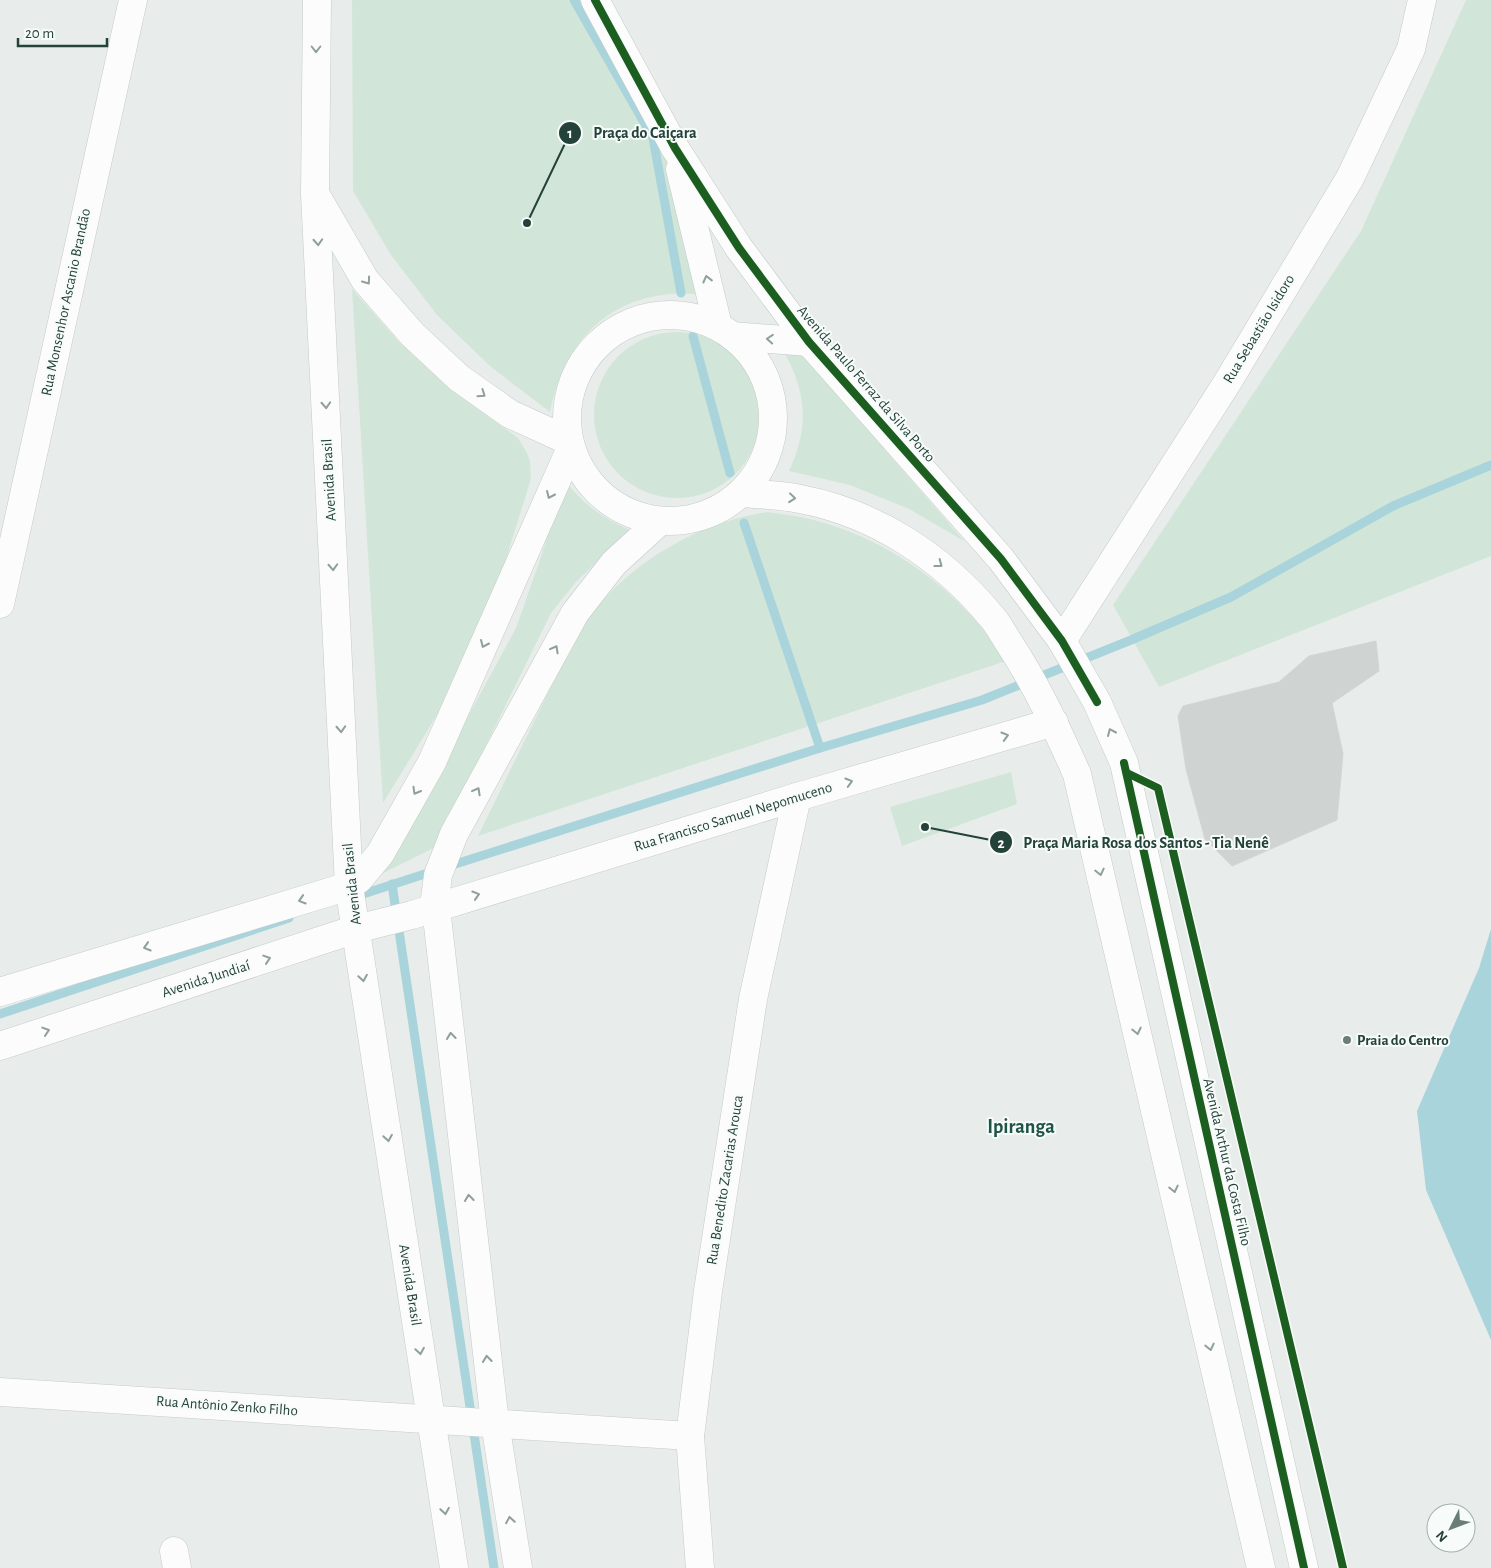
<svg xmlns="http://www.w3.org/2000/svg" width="1491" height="1568" viewBox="0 0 1491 1568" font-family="'Alegreya Sans',sans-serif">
<rect width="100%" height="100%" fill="#e8edeb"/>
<g fill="#d1e6d8">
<path d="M 352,0 L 586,0 L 664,139 L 698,294 C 684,293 670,293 656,296 C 595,307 561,355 550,412 L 491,367 L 437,315 L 391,255 L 353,191 Z"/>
<polygon points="1466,0 1491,0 1491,556 1159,687 1113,605 1361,231"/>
<polygon points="352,289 399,342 449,388 518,438 527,453 530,461 531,479 496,591 448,697 383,803"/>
<circle cx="677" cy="415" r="83"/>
<path d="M 793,350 L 806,359 L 964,541 L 909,509 L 850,485 L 789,471 C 809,428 807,393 784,352 Z"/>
<path d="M 564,479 C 583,505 605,520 635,532 L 604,555 L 576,582 L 551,613 L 436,847 L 375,877 L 400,842 L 516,628 L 542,554 Z"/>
<path d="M 766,512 C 782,514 799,516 814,520 C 876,536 934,573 976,621 C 987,633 996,648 1006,661 L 478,836 L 567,654 C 573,644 578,633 584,624 C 619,575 668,541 725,522 C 738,517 752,515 766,512 Z"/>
<polygon points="1011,772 1017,804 902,846 890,807"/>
</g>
<polygon fill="#a9d4db" points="1491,929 1491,1340 1426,1190 1417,1111 1479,968"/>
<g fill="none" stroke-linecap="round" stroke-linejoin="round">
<g stroke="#a9d4db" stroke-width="9">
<polyline points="574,0 653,138 681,293"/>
<polyline points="693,336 730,473"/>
<polyline points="744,523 820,748"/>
<polyline points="446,867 820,748 982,700 1131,640 1231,597 1393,506 1491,465"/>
<polyline points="392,884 494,1568"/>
<polyline points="354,897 434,871"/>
<polyline points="0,1014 289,918"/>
</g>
</g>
<polygon fill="#cfd4d2" stroke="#d1d6d4" points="1376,641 1379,671 1332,703 1343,754 1337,820 1232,866 1205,839 1186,769 1178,716 1183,706 1279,682 1309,656"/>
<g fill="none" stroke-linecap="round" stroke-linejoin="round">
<g stroke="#c5cac8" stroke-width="29">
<g id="street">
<polyline points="0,604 133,0"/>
<polyline points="1062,641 1227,383 1350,178 1411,49 1422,0"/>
<polyline points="0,1392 690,1436"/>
<polyline points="174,1551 177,1568"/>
<polyline points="700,1568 690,1436 708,1291 753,999 797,797"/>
</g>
</g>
<g stroke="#c3cbc8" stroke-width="29">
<g id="secondary">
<polyline points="317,0 315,194 349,886 454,1568"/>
<polyline points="595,0 675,148 739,248 809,342 1001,559 1062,641 1097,702 1124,763 1304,1568"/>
<polyline points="680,169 718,326"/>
<polyline points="317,197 365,280 412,334 459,378 510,414 567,440"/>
<circle cx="670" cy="418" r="103"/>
<polyline points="732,336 809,342"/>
<path d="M 744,493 C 762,495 782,495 800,499 C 875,513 942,557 990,615 C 998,623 1003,634 1009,643 C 1036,684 1057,729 1077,774 L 1261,1568"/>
<polyline points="0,992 349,886 359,879 380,854 432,762 570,450"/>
<polyline points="0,1046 356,929 412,915 797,797 1054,722"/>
<polyline points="518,1568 495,1423 436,908 435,899 438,875 454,834 575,613 614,563 660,521"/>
</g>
</g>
<use href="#street" stroke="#fcfcfc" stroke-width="28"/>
<use href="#secondary" stroke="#fcfcfc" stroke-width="28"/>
<g stroke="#f7fbf9" stroke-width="11">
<g id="cycleway">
<polyline points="595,0 675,148 739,248 809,342 1001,559 1062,641 1097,702"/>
<polyline points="1124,763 1304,1568"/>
<polyline points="1127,773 1158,788 1343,1568"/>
</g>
</g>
<use href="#cycleway" stroke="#1b5e20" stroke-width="8"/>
</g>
<defs><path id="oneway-chevron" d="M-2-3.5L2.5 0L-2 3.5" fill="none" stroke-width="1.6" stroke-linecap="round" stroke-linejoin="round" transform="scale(1.25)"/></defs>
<g stroke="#909f9b">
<use href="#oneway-chevron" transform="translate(316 49) rotate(90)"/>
<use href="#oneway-chevron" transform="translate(318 242) rotate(87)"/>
<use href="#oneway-chevron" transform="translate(707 279) rotate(-104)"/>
<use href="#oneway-chevron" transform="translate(367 281) rotate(54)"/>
<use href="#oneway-chevron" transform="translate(770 339) rotate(-176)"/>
<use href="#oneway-chevron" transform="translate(482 394) rotate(35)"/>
<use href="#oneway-chevron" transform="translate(326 405) rotate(87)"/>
<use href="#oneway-chevron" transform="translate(550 495) rotate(114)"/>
<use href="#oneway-chevron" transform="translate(792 498) rotate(6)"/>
<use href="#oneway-chevron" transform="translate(939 564) rotate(37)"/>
<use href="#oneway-chevron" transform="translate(333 567) rotate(87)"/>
<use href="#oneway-chevron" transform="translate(484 644) rotate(114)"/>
<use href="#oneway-chevron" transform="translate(555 649) rotate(-61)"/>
<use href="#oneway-chevron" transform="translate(341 729) rotate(87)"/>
<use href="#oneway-chevron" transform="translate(1111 732) rotate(-114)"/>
<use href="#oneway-chevron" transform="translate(1005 736) rotate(-16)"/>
<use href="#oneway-chevron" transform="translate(849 782) rotate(-16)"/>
<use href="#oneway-chevron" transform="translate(416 791) rotate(120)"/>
<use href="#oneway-chevron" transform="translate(477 791) rotate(-61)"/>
<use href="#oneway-chevron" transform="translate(1100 872) rotate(77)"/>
<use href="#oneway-chevron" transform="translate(476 895) rotate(-17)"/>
<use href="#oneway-chevron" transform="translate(302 900) rotate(163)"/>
<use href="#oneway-chevron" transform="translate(147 947) rotate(163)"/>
<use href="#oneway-chevron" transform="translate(267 959) rotate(-18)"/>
<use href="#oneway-chevron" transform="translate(363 978) rotate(81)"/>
<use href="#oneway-chevron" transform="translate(46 1031) rotate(-18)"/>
<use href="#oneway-chevron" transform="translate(1137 1031) rotate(77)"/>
<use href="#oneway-chevron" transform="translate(451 1036) rotate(-96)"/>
<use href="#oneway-chevron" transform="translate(388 1138) rotate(81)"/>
<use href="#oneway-chevron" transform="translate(1174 1189) rotate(77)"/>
<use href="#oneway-chevron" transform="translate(469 1198) rotate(-96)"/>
<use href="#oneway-chevron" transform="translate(1210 1347) rotate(77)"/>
<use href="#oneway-chevron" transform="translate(420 1351) rotate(81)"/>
<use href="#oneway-chevron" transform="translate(487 1359) rotate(-96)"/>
<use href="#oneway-chevron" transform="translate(445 1511) rotate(81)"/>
<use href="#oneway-chevron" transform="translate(510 1520) rotate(-99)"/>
</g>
<circle fill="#697e78" stroke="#f7fbf9" stroke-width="2" cx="1347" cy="1040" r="5"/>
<g text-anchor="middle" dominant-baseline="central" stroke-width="4" stroke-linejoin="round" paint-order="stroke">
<g font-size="15" fill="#24423a" stroke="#f7fbf9">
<text transform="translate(66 302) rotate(-78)">Rua Monsenhor Ascanio Brandão</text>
<text transform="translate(1259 329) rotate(-59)">Rua Sebastião Isidoro</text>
<text transform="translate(866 384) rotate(49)">Avenida Paulo Ferraz da Silva Porto</text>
<text transform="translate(329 480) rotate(-93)">Avenida Brasil</text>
<text transform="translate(733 817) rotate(-17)">Rua Francisco Samuel Nepomuceno</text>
<text transform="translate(352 884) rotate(-96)">Avenida Brasil</text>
<text transform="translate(206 979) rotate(-18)">Avenida Jundiaí</text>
<text transform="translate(1227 1162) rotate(77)">Avenida Arthur da Costa Filho</text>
<text transform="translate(725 1180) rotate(-81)">Rua Benedito Zacarias Arouca</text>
<text transform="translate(410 1285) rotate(81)">Avenida Brasil</text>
<text transform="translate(227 1406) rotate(4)">Rua Antônio Zenko Filho</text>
</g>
<g font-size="15" font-weight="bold" fill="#24423a" stroke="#f7fbf9" text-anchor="start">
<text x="1357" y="1040">Praia do Centro</text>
</g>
<g font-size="20" font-weight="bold" fill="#1f5548" stroke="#f7fbf9">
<text x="1021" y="1127">Ipiranga</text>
</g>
</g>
<path fill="none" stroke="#24423a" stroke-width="2" d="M527 223L570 133M925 827L1001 842"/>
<g fill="#24423a" stroke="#f7fbf9" stroke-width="2">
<circle cx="527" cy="223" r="5"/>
<circle cx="925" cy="827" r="5"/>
<circle cx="570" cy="133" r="12"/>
<circle cx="1001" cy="842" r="12"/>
</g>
<g font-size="15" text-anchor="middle" font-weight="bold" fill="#fff">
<text x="570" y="138">1</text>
<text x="1001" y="848">2</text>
</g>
<g font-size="16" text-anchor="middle" font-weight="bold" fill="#24423a" stroke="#f7fbf9" stroke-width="4" stroke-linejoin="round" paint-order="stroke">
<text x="645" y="138">Praça do Caiçara</text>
<text x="1146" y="848">Praça Maria Rosa dos Santos - Tia Nenê</text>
</g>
<g transform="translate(1451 1528) rotate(228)"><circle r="24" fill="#f7fbf9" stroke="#a3b1ad"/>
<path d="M0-4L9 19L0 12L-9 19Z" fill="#697e78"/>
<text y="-8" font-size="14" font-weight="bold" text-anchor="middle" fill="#24423a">N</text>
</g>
<path d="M18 38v8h89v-8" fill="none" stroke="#24423a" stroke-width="2.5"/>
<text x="25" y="38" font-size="15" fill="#24423a" stroke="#f7fbf9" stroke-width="4" paint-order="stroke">20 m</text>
</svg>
